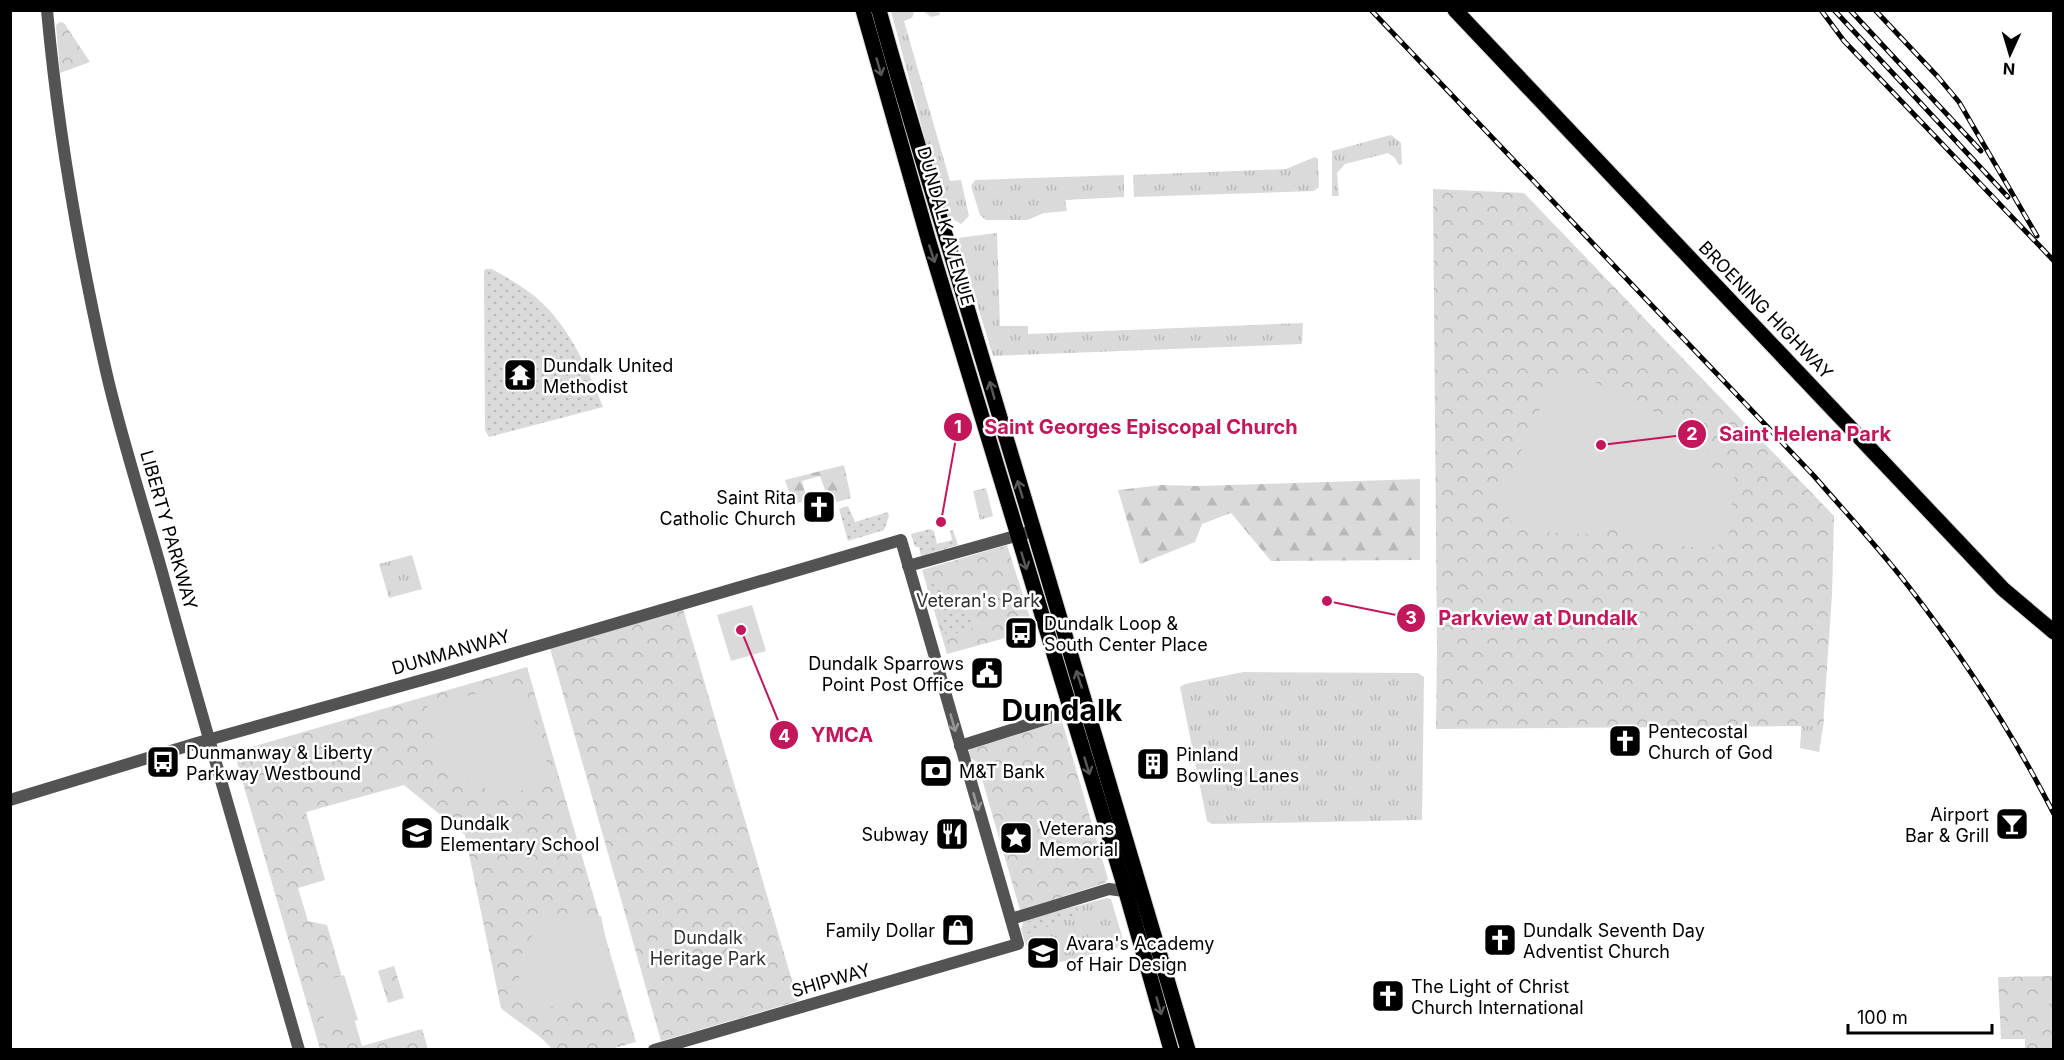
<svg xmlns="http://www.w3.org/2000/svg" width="2064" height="1060" viewBox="0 0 2064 1060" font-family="Inter,sans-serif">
<defs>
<pattern id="grass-tufts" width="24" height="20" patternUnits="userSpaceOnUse" patternTransform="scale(1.5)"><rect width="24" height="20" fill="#dadada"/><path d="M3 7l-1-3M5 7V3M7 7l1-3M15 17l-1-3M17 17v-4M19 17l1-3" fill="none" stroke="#b9b9b9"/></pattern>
<pattern id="forest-firs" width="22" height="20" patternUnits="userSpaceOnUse" patternTransform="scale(1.5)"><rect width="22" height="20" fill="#dadada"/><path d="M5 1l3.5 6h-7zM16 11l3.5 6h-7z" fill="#b9b9b9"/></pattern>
<pattern id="park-crowns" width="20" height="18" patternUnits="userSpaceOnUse" patternTransform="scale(1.5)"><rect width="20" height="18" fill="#dadada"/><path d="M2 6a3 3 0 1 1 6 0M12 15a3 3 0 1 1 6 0" fill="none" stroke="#b9b9b9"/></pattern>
<pattern id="garden-dots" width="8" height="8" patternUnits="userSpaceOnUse" patternTransform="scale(1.5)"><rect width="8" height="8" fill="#dadada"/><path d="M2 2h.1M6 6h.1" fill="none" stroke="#b9b9b9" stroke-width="1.8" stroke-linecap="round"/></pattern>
</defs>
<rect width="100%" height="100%" fill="#fff"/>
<g fill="url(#grass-tufts)">
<polygon points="891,11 939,11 940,15 931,17 923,11 914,12 912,18 904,21 950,181 961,180 969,216 961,224 945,214"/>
<polygon points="1391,135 1401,143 1402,164 1399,165 1395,158 1388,153 1345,164 1337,173 1339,196 1332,196 1332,151"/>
<polygon points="1315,157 1318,159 1319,187 1314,191 1134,197 1133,175 1286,169"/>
<polygon points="1124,175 1124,197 1065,200 1067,211 1044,213 1027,220 986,220 980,215 971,186 975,180"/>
<polygon points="997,233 1000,326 1028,326 1028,334 1303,323 1302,344 993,356 957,238"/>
<polygon points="986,488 993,516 980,520 973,491"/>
<polygon points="412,555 422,589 389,598 379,564"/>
<polygon points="1243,672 1418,673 1424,677 1422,820 1212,824 1207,821 1180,687 1185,684"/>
<polygon points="1822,710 1824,721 1819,752 1800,748 1802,715"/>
<polygon points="1107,898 1111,899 1125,946 1033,969 1021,929 1024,920"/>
</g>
<g fill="url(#forest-firs)">
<polygon points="844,465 851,498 837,502 830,491 825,490 820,476 802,481 806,496 802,498 802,502 793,504 785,480"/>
<polygon points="1420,479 1420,560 1271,561 1231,513 1202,524 1195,542 1140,564 1118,490 1162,485 1197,486"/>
</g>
<g fill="url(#park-crowns)">
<polygon points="60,22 64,23 90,62 60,73 56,25"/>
<polygon points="1433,189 1524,193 1834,516 1832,595 1823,726 1436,729 1437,649"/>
<polygon points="1007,545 1034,630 947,654 922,570"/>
<polygon points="683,609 798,1001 661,1041 550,648"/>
<path d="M 527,667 L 636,1042 L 611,1049 L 552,1049 C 540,1034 517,1022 501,1008 L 465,835 L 404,785 L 306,812 L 325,880 L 298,888 L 308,921 L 327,925 L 362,1046 L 422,1029 L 428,1049 L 320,1049 L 234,752 Z"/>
<polygon points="1062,721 1108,879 1105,883 1020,910 977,762 967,756 971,747"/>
<polygon points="394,966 404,998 388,1003 378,971"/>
<polygon points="2053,976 2053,1049 2025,1049 2025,1039 2001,1039 1998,977"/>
</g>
<g fill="url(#garden-dots)">
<path d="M 486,269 L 492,269 C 509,279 528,289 542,303 C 571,330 588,370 603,407 L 489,437 L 485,430 L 484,271 Z"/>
<polygon points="848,506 855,522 888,512 889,516 884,530 848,541 839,509"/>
<polygon points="930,529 934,531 937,544 952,540 950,531 953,530 958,545 921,556 919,547 915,547 911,534"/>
<polygon points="930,581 974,621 972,629 946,636"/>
<polygon points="1077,907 1080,916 1026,934 1025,927 1030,921"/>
</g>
<g fill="#dadada">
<path d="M 1575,372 L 1714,442 L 1701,465 L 1735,476 L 1728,541 L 1708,549 L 1636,541 L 1634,522 C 1596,540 1546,537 1509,520 L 1510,509 L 1501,495 L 1553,380 Z"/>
<polygon points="752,605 766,651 731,661 717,615"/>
<polygon points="517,685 526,691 554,785 497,795 437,760 427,705"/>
<polygon points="601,916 615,985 610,994 528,1012 516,964 543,917"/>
<polygon points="344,975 358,1020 327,1029 314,984"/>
<polygon points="2049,993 2049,1015 2030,1015 2030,994"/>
</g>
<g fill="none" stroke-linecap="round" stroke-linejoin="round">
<g stroke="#dbdbdb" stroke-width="17">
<g id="primary">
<polyline points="863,10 929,242 1124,885 1171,1050"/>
<path d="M 879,10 C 908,116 941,219 972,324 C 1044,566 1118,807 1188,1050"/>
<polyline points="1455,10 2003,589 2054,632"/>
</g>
</g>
<g stroke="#535353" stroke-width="12">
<path d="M 47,10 C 58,132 79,252 106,371 C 122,441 145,510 164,579 C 207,736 254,893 299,1050"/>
<polyline points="908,566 1033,531"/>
<polyline points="960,746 1087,706"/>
<polyline points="10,800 197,743 440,675 901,540 1018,944 654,1050"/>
<polyline points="1011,919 1109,889 1132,892"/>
</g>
<use href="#primary" stroke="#000" stroke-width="15"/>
<g stroke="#000" stroke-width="5">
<g id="rail">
<path d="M 1371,10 L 1814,476 C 1846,513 1879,548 1909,587 C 1964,658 2013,734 2054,814"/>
<polyline points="1821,10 1844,41 2054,261"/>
<polyline points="1834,10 2008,197"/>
<polyline points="1850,10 1981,151"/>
<polyline points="1875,10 1938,77 1959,102 2037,236"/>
</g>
</g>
<use href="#rail" stroke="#fff" stroke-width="3" stroke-dasharray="9" stroke-linecap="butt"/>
</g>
<defs><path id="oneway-shaft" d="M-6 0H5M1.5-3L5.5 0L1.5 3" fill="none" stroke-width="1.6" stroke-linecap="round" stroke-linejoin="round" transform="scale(1.5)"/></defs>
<g stroke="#595959">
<use href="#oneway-shaft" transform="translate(879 67) rotate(74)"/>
<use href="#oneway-shaft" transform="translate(932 254) rotate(72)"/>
<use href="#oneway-shaft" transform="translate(992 390) rotate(-106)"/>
<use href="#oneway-shaft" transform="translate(1020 489) rotate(-107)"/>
<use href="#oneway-shaft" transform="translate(1024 561) rotate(73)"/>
<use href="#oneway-shaft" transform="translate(1079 679) rotate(-108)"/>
<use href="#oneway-shaft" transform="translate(1087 766) rotate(73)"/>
<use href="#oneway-shaft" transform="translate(1159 1006) rotate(74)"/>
</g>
<g stroke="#989898">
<use href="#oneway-shaft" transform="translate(953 723) rotate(74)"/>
<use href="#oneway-shaft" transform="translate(976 802) rotate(74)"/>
</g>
<defs>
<g id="temple-square" transform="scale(1.725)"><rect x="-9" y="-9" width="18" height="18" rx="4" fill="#000" stroke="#fff"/><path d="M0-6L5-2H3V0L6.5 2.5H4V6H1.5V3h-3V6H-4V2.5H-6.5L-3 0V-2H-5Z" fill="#fff"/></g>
<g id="church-square" transform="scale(1.725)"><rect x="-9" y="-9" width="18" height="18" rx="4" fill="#000" stroke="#fff"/><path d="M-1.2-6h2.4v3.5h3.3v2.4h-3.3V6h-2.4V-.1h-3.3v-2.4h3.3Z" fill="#fff"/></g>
<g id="bus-square" transform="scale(1.725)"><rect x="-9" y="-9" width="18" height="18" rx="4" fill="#000" stroke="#fff"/><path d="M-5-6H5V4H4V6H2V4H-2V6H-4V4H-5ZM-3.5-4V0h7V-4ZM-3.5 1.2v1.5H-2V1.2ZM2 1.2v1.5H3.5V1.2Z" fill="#fff"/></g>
<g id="civic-square" transform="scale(1.725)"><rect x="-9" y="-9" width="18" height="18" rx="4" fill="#000" stroke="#fff"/><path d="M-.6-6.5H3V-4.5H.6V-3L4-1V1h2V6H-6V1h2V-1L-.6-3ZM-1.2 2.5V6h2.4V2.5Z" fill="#fff"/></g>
<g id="building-square" transform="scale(1.725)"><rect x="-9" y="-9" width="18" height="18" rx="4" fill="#000" stroke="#fff"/><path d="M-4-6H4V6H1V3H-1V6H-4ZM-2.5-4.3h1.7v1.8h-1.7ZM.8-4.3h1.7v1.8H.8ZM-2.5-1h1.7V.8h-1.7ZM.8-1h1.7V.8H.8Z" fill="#fff"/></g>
<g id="bank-square" transform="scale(1.725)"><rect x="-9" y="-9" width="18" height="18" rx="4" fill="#000" stroke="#fff"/><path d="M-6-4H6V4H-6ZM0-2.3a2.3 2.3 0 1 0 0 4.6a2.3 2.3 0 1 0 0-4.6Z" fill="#fff"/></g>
<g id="bar-square" transform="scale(1.725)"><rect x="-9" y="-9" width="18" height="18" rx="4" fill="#000" stroke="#fff"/><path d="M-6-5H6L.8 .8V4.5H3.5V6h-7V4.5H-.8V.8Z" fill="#fff"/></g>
<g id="school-square" transform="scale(1.725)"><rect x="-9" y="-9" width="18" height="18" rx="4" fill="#000" stroke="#fff"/><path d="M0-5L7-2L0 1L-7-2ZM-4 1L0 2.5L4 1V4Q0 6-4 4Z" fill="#fff"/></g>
<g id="restaurant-square" transform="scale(1.725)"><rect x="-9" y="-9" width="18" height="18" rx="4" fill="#000" stroke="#fff"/><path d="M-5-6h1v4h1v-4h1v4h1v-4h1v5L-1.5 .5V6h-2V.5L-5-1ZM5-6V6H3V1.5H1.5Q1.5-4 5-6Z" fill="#fff"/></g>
<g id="sight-square" transform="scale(1.725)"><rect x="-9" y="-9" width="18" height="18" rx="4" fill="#000" stroke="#fff"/><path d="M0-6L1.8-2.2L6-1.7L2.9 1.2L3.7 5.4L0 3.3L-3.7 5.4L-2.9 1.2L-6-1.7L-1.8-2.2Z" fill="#fff"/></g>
<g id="shop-square" transform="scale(1.725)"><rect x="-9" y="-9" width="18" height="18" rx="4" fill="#000" stroke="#fff"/><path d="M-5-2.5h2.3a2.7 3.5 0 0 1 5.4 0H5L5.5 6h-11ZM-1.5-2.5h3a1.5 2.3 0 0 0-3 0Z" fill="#fff"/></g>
</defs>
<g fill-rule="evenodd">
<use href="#temple-square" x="520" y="375"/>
<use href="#church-square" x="819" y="507"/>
<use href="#bus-square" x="1021" y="633"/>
<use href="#civic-square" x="987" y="673"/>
<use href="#church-square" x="1625" y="741"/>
<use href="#bus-square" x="163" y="762"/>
<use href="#building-square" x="1153" y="764"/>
<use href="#bank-square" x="936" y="771"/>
<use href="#bar-square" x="2012" y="824"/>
<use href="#school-square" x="417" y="833"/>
<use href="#restaurant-square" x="952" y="834"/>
<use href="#sight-square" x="1016" y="838"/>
<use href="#shop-square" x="958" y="930"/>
<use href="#church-square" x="1500" y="940"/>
<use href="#school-square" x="1043" y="953"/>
<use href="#church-square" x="1388" y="996"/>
</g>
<g text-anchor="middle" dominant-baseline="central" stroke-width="5" stroke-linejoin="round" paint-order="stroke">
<g font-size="18" fill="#000" stroke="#fff">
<text transform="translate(946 226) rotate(74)">DUNDALK AVENUE</text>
<text transform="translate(1766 310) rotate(46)">BROENING HIGHWAY</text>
<text transform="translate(169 530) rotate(74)">LIBERTY PARKWAY</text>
<text transform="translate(451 652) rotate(-16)">DUNMANWAY</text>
<text transform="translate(831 980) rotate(-16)">SHIPWAY</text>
</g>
<g font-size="18" fill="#000" stroke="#fff" text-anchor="start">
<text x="543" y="365">Dundalk United<tspan x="543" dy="21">Methodist</tspan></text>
<text x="796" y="497" text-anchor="end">Saint Rita<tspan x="796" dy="21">Catholic Church</tspan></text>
<text x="1044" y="623">Dundalk Loop &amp;<tspan x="1044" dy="21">South Center Place</tspan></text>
<text x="964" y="663" text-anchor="end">Dundalk Sparrows<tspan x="964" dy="21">Point Post Office</tspan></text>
<text x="1648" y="731">Pentecostal<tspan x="1648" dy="21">Church of God</tspan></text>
<text x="186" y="752">Dunmanway &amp; Liberty<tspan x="186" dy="21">Parkway Westbound</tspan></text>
<text x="1176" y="754">Pinland<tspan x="1176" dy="21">Bowling Lanes</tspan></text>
<text x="959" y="771">M&amp;T Bank</text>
<text x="1989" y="814" text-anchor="end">Airport<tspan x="1989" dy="21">Bar &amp; Grill</tspan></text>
<text x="440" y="823">Dundalk<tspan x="440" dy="21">Elementary School</tspan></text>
<text x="1039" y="828">Veterans<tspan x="1039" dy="21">Memorial</tspan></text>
<text x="929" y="834" text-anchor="end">Subway</text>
<text x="935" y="930" text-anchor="end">Family Dollar</text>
<text x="1523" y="930">Dundalk Seventh Day<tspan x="1523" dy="21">Adventist Church</tspan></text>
<text x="1066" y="943">Avara's Academy<tspan x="1066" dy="21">of Hair Design</tspan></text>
<text x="1411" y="986">The Light of Christ<tspan x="1411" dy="21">Church International</tspan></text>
</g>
<g font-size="18" fill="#313131" stroke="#fff">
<text x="978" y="600">Veteran's Park</text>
<text x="708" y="937">Dundalk<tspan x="708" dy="21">Heritage Park</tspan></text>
</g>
<g font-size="30" font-weight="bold" fill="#000" stroke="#fff">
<text x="1062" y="710">Dundalk</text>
</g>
</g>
<path fill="none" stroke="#c2185b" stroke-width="2" d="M941 522L958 427M1601 445L1692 434M1327 601L1411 618M741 630L784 735"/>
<g fill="#c2185b" stroke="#fff" stroke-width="2">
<circle cx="941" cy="522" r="6"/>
<circle cx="1601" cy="445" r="6"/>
<circle cx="1327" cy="601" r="6"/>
<circle cx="741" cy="630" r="6"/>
<circle cx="958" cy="427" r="15"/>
<circle cx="1692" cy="434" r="15"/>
<circle cx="1411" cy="618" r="15"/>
<circle cx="784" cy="735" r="15"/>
</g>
<g font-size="18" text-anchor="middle" font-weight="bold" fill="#fff">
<text x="958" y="433">1</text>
<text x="1692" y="440">2</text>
<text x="1411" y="624">3</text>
<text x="784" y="742">4</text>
</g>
<g font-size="20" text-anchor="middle" font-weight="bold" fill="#c2185b" stroke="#fff" stroke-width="5" stroke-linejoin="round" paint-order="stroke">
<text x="1141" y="434">Saint Georges Episcopal Church</text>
<text x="1805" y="441">Saint Helena Park</text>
<text x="1538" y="625">Parkview at Dundalk</text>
<text x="842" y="742">YMCA</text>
</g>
<rect width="2064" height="1060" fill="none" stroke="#000000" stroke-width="24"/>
<g transform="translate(2010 54) rotate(184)" stroke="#ffffff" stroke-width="4.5" paint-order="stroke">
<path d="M0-4.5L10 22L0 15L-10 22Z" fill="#000000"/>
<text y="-9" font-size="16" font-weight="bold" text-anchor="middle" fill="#000000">N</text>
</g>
<path d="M1848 1024v9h144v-9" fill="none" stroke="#000000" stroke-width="3"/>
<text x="1857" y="1024" font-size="18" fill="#000000" stroke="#ffffff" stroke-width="4.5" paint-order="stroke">100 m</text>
</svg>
